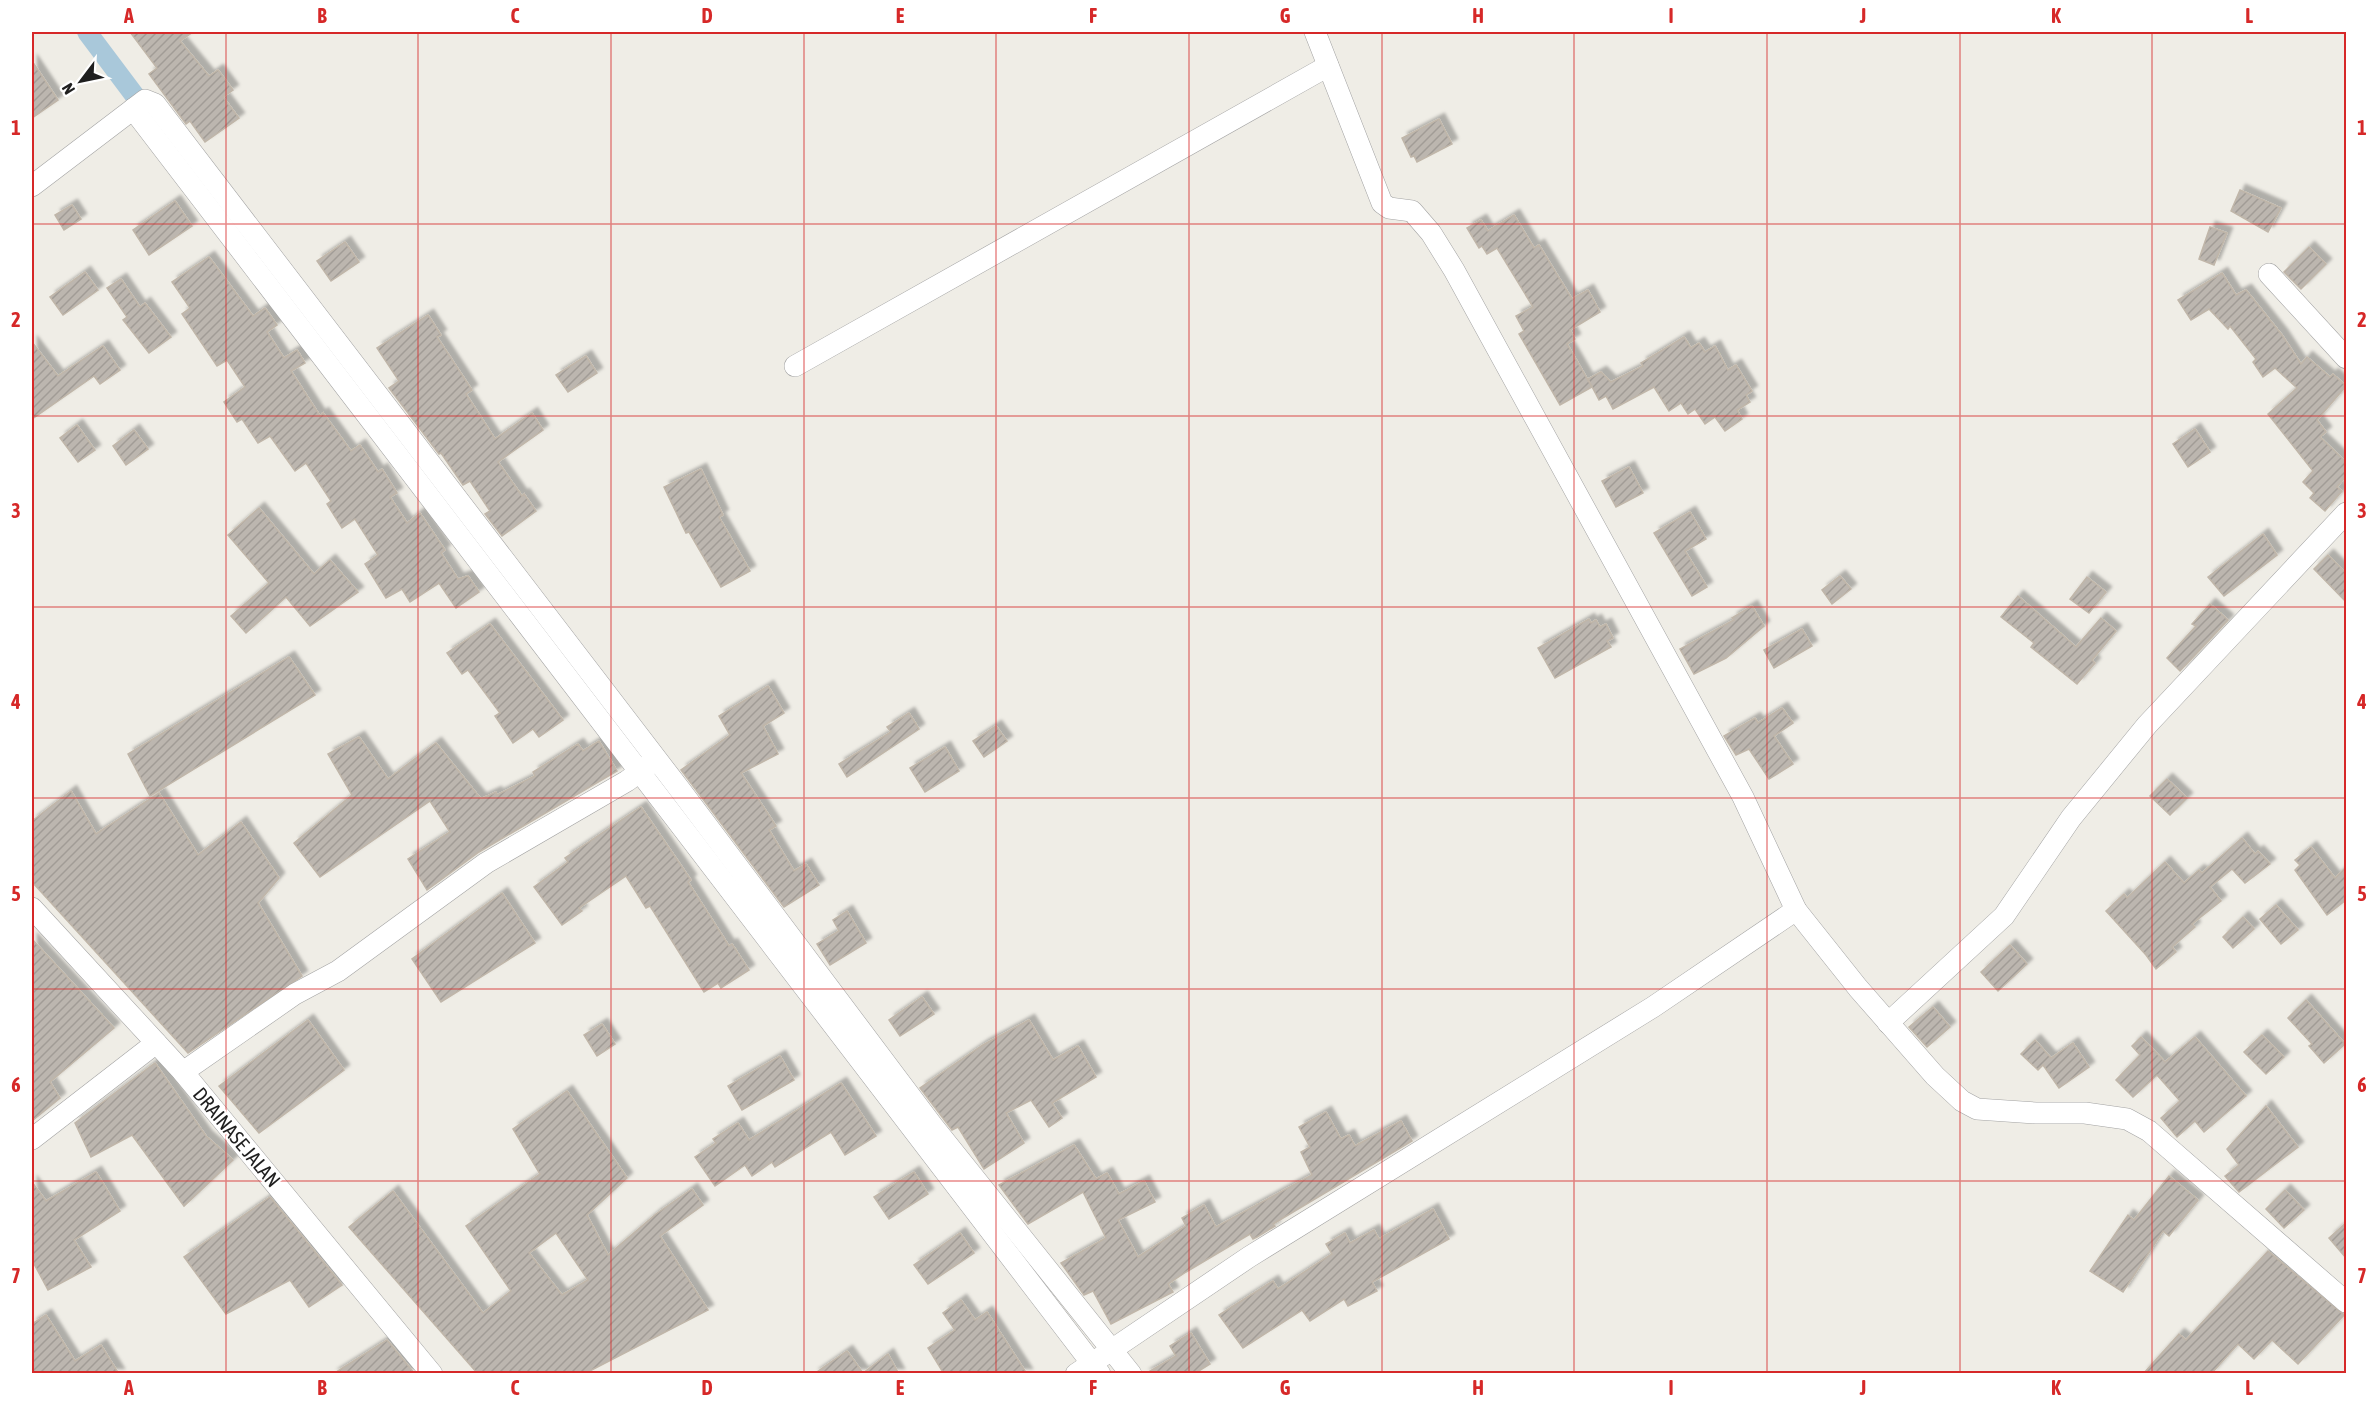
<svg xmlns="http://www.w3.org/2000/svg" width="2378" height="1405" viewBox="0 0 2378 1405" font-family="'Asap Condensed',sans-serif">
<defs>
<pattern id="building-hatch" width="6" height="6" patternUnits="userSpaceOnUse" patternTransform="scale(1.5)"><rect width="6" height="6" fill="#bcb6af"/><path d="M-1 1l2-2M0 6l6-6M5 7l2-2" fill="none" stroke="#a19c96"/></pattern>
<filter id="shadow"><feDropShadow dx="5.5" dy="-5.5" stdDeviation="1.5" flood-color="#0004"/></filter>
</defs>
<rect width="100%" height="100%" fill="#efede6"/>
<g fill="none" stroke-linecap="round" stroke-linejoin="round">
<polyline stroke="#a9c8da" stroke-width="20" points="87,32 150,116"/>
</g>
<g fill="url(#building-hatch)" stroke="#c0b6a9" stroke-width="1.5" fill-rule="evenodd" filter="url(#shadow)">
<polygon points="130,32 193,32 180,41 209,76 218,70 233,90 223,97 239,118 205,142 190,121 186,124 149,74 157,68"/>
<polygon points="32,61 58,100 32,118"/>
<polygon points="1439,119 1452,144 1417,162 1414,156 1411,157 1402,138"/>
<polygon points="2240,190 2281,208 2268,232 2231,211"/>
<polygon points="175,201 192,226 149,255 133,230"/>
<polygon points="72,205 81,219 64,230 55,215"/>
<polygon points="1514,215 1534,248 1539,245 1572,299 1588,290 1600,312 1570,330 1575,339 1567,344 1592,387 1560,405 1519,334 1524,331 1516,316 1533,307 1497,248 1487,254 1482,246 1479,248 1467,228 1481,220 1488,231"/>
<polygon points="2210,227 2227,233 2214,265 2199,259"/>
<polygon points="345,242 359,262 331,281 317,261"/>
<polygon points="2309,247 2326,264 2301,289 2284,272"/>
<polygon points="209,257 253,316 265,308 277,325 267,332 284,358 297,350 305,363 291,371 320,416 323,413 351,451 360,445 378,472 382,469 397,493 390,497 407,523 420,513 445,550 441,553 458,579 468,576 479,592 456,608 439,583 410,602 402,589 386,598 365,564 378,555 355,519 342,528 327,504 331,501 306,463 295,471 270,436 258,443 242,419 237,422 224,402 245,387 227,360 217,366 182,314 190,308 172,282"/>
<polygon points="85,272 98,290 63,315 50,297"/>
<polygon points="2222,273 2236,295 2246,290 2282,335 2301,364 2307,357 2330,377 2333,374 2346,386 2317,420 2326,432 2320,437 2346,462 2346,476 2337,487 2342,491 2325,511 2310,498 2314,493 2303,482 2313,471 2268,414 2297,388 2275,368 2263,377 2253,362 2256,359 2230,326 2228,329 2209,309 2191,320 2178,300"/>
<polygon points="121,279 140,307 145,303 171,337 149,353 123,320 127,317 107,288"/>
<polygon points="428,315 441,335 437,337 472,390 466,394 495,439 532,413 543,430 498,462 522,496 524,494 536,511 502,536 485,514 490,511 470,481 463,485 441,453 439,454 389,388 399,381 377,348"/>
<polygon points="1684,337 1691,348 1699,343 1705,352 1715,346 1728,370 1736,365 1752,391 1746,395 1750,402 1737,410 1742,419 1725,431 1715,417 1705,424 1695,409 1688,414 1681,403 1669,411 1654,387 1613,409 1606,396 1599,400 1588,379 1601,372 1611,382 1643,366 1641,363"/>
<polygon points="32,342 58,376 103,346 120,370 100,384 94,376 32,419"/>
<polygon points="586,356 597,373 568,392 556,375"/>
<polygon points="77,425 95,450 78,462 60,438"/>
<polygon points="2195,429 2210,452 2188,467 2173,444"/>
<polygon points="134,430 148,449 126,465 113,446"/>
<polygon points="1629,467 1643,493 1616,507 1602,481"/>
<polygon points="701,469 723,515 719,517 750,571 721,587 689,532 686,533 664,487"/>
<polygon points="259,508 314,574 330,560 358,592 310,626 286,597 246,633 231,616 269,583 228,535"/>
<polygon points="1690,512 1706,539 1685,551 1707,587 1692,596 1654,533"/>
<polygon points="2263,534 2277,555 2224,596 2208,577"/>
<polygon points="2328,555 2346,573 2346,602 2314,569"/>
<polygon points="1840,576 1851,589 1832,604 1822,590"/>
<polygon points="2087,577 2106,592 2089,613 2070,599"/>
<polygon points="2018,596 2076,647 2101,618 2116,631 2092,660 2095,663 2077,684 2031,647 2034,643 2001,617"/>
<polygon points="2210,604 2228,620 2180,671 2167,658 2196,626 2192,624"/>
<polygon points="1752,606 1764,626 1726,658 1694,674 1680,649 1734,620 1732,618"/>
<polygon points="1589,619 1591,623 1596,620 1600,627 1606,624 1613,638 1607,641 1611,647 1555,678 1538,648"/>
<polygon points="490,624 563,720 539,737 533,729 513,743 495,716 500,713 468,670 462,674 447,653"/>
<polygon points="1802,629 1812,646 1774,668 1764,650"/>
<polygon points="289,657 315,695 150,796 128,754"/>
<polygon points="768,686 784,713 763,726 778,754 741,773 776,826 769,830 794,871 806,864 819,885 784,907 681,770 730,735 719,716"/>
<polygon points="1782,708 1793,723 1774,736 1793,764 1769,779 1749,749 1736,755 1724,736 1755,718 1758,723"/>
<polygon points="909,713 919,729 847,777 839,764 891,732 887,727"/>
<polygon points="996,726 1007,741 984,757 973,741"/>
<polygon points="359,737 388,779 436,743 481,799 496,792 497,795 535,776 533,772 578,744 583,751 599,741 617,771 479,852 427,890 408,859 450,832 430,801 320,877 294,843 352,795 328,754"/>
<polygon points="945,747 959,771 925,792 910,768"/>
<polygon points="2167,779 2187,798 2170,815 2150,796"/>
<polygon points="71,791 96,834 159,793 198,855 241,822 279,878 258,903 302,976 188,1053 32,882 32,821"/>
<polygon points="641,807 691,880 688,882 729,946 732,944 749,970 721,988 718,983 704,992 650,906 646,908 626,876 579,908 582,911 562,925 534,887 568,862 565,858"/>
<polygon points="2242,838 2255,854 2258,851 2270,864 2245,883 2232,869 2210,887 2221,901 2192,924 2195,927 2172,947 2176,952 2156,969 2146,955 2106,911 2124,894 2127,898 2165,862 2184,883 2199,870 2202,873"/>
<polygon points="2311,847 2335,878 2346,867 2346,900 2327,915 2295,870 2300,865 2295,860"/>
<polygon points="502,893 535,943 441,1002 412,959"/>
<polygon points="2276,905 2298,930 2281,944 2260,919"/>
<polygon points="847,911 866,943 830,965 817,944 839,931 833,920"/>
<polygon points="2243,917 2254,929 2233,948 2223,937"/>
<polygon points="32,939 114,1028 50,1082 60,1098 32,1121"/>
<polygon points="2010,945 2027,964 1998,991 1981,972"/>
<polygon points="922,997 934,1014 900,1036 889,1020"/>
<polygon points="2306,1000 2345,1044 2324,1063 2309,1046 2312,1044 2288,1018"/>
<polygon points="1933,1007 1950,1027 1927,1047 1909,1027"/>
<polygon points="308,1020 344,1070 259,1133 219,1086"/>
<polygon points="1029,1020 1053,1060 1078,1046 1096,1077 1052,1103 1062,1118 1049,1127 1031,1100 1006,1113 1024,1143 984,1169 958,1127 952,1130 920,1088 983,1045"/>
<polygon points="602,1024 615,1044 597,1056 584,1035"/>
<polygon points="2262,1035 2284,1057 2266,1074 2244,1052"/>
<polygon points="2141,1037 2165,1062 2195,1037 2246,1096 2204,1132 2195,1121 2177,1137 2161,1118 2180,1101 2157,1075 2133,1097 2116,1080 2140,1055 2132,1046"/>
<polygon points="2035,1040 2051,1058 2073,1043 2089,1067 2059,1088 2043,1065 2038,1070 2021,1054"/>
<polygon points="780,1056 794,1080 742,1110 728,1086"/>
<polygon points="155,1063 206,1136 233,1160 184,1206 132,1135 91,1157 75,1123"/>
<polygon points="841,1083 876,1136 845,1155 831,1132 775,1167 772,1162 752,1176 745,1165 715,1186 695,1157 716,1143 713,1139 738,1123 749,1140"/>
<path d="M 567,1091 L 627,1178 L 587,1215 L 608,1255 L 656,1214 L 692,1189 L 703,1205 L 660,1236 L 708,1310 L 584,1374 L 478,1374 L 349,1227 L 393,1191 L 483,1313 L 511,1291 L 466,1226 L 540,1174 L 513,1129 ZM 556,1233 L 588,1280 L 562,1295 L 529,1253 Z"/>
<polygon points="2266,1106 2298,1147 2239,1192 2225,1176 2239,1165 2227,1149"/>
<polygon points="1326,1112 1341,1139 1349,1135 1355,1146 1401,1121 1412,1141 1273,1224 1275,1226 1257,1237 1253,1239 1250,1234 1186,1272 1168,1284 1173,1292 1111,1324 1093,1291 1084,1295 1061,1263 1106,1238 1083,1192 1028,1224 999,1185 1074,1145 1096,1179 1107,1173 1119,1194 1144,1181 1155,1202 1118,1220 1138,1257 1186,1226 1182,1218 1204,1205 1216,1227 1312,1175 1301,1152 1310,1147 1299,1127"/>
<polygon points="96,1172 120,1211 74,1240 91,1267 48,1290 32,1260 32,1182 46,1201"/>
<polygon points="914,1172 928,1194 889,1219 874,1197"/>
<polygon points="2169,1176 2198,1200 2169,1236 2163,1231 2123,1292 2090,1271 2128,1215 2134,1220"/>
<polygon points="2285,1190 2304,1210 2284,1228 2266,1209"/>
<polygon points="270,1197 342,1285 309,1307 290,1280 226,1314 184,1257"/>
<polygon points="1433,1209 1449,1239 1372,1282 1377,1291 1348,1306 1344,1299 1310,1321 1302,1310 1243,1348 1219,1315 1273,1281 1278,1289 1332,1254 1326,1244 1345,1233 1350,1243 1374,1230 1379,1239"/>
<polygon points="2346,1223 2346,1258 2329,1238"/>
<polygon points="960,1233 974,1253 928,1284 914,1265"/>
<polygon points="2268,1251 2344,1315 2298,1364 2272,1340 2254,1359 2238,1344 2211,1374 2143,1374 2179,1334 2186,1340"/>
<polygon points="961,1300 975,1320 987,1312 1027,1374 944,1374 928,1348 955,1330 943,1313"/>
<polygon points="46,1315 75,1361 101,1345 119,1374 32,1374 32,1324"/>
<polygon points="1191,1333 1210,1364 1194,1374 1145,1374 1176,1356 1170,1346"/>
<polygon points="387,1340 415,1374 333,1374"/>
<polygon points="847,1351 863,1373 888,1354 899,1374 814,1374"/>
</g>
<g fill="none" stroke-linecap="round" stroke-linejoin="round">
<g stroke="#a3a3a3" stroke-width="22">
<g id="minor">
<polyline points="1315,32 1382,203 1389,208 1412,211 1431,233 1454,270 1743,797 1796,910 1858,988 1935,1076 1962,1101 1977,1109 2036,1113 2085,1113 2127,1119 2149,1131 2346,1302"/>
<polyline points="133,109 1100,1374"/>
<polyline points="32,186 145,100 155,104 681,791 932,1125 1131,1374"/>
<polyline points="2269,274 2346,358"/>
<polyline points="795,366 1328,66"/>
<polyline points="32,908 183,1072 432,1374"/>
<polyline points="1888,1023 2004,916 2071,818 2147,725 2346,513"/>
<polyline points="183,1072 295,994 338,971 486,863 627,781 650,764"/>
<polyline points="32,1139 156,1043"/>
<polyline points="1076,1374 1249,1257 1653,1007 1796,910"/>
</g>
</g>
<use href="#minor" stroke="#fff" stroke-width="21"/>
</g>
<path fill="none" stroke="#d62828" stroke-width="1.5" stroke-opacity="0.55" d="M 226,32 L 226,1374M 418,32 L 418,1374M 611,32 L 611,1374M 804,32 L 804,1374M 996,32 L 996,1374M 1189,32 L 1189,1374M 1382,32 L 1382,1374M 1574,32 L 1574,1374M 1767,32 L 1767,1374M 1960,32 L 1960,1374M 2152,32 L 2152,1374M 32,224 L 2346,224M 32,416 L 2346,416M 32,607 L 2346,607M 32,798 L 2346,798M 32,989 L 2346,989M 32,1181 L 2346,1181"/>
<g text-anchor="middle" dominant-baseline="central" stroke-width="4.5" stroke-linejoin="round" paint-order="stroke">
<g font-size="20" fill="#1f1f1f" stroke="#fff">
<text transform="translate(237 1137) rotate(50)">DRAINASE JALAN</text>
</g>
</g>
<rect width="2378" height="1405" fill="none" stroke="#ffffff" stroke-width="66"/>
<g transform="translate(81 81) rotate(238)" stroke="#ffffff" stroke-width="4.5" paint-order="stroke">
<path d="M0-4.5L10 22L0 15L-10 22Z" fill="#1f1f1f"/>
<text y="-9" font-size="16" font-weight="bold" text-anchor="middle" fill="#1f1f1f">N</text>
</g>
<rect x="33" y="33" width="2312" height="1339" fill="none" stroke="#d62828" stroke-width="2"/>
<g font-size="20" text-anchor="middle" font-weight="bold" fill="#d62828">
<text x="129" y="23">A</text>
<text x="322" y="23">B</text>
<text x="515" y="23">C</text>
<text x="707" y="23">D</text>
<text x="900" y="23">E</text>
<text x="1093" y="23">F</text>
<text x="1285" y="23">G</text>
<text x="1478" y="23">H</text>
<text x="1671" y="23">I</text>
<text x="1863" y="23">J</text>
<text x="2056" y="23">K</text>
<text x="2249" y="23">L</text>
<text x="16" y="135">1</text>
<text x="2362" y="135">1</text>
<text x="16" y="327">2</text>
<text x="2362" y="327">2</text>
<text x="16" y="518">3</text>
<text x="2362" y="518">3</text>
<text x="16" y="709">4</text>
<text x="2362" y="709">4</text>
<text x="16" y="901">5</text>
<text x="2362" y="901">5</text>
<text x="16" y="1092">6</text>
<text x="2362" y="1092">6</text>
<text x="16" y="1283">7</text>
<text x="2362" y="1283">7</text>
<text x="129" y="1395">A</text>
<text x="322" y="1395">B</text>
<text x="515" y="1395">C</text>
<text x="707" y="1395">D</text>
<text x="900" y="1395">E</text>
<text x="1093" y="1395">F</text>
<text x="1285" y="1395">G</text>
<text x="1478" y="1395">H</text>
<text x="1671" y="1395">I</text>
<text x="1863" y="1395">J</text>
<text x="2056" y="1395">K</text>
<text x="2249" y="1395">L</text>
</g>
</svg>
